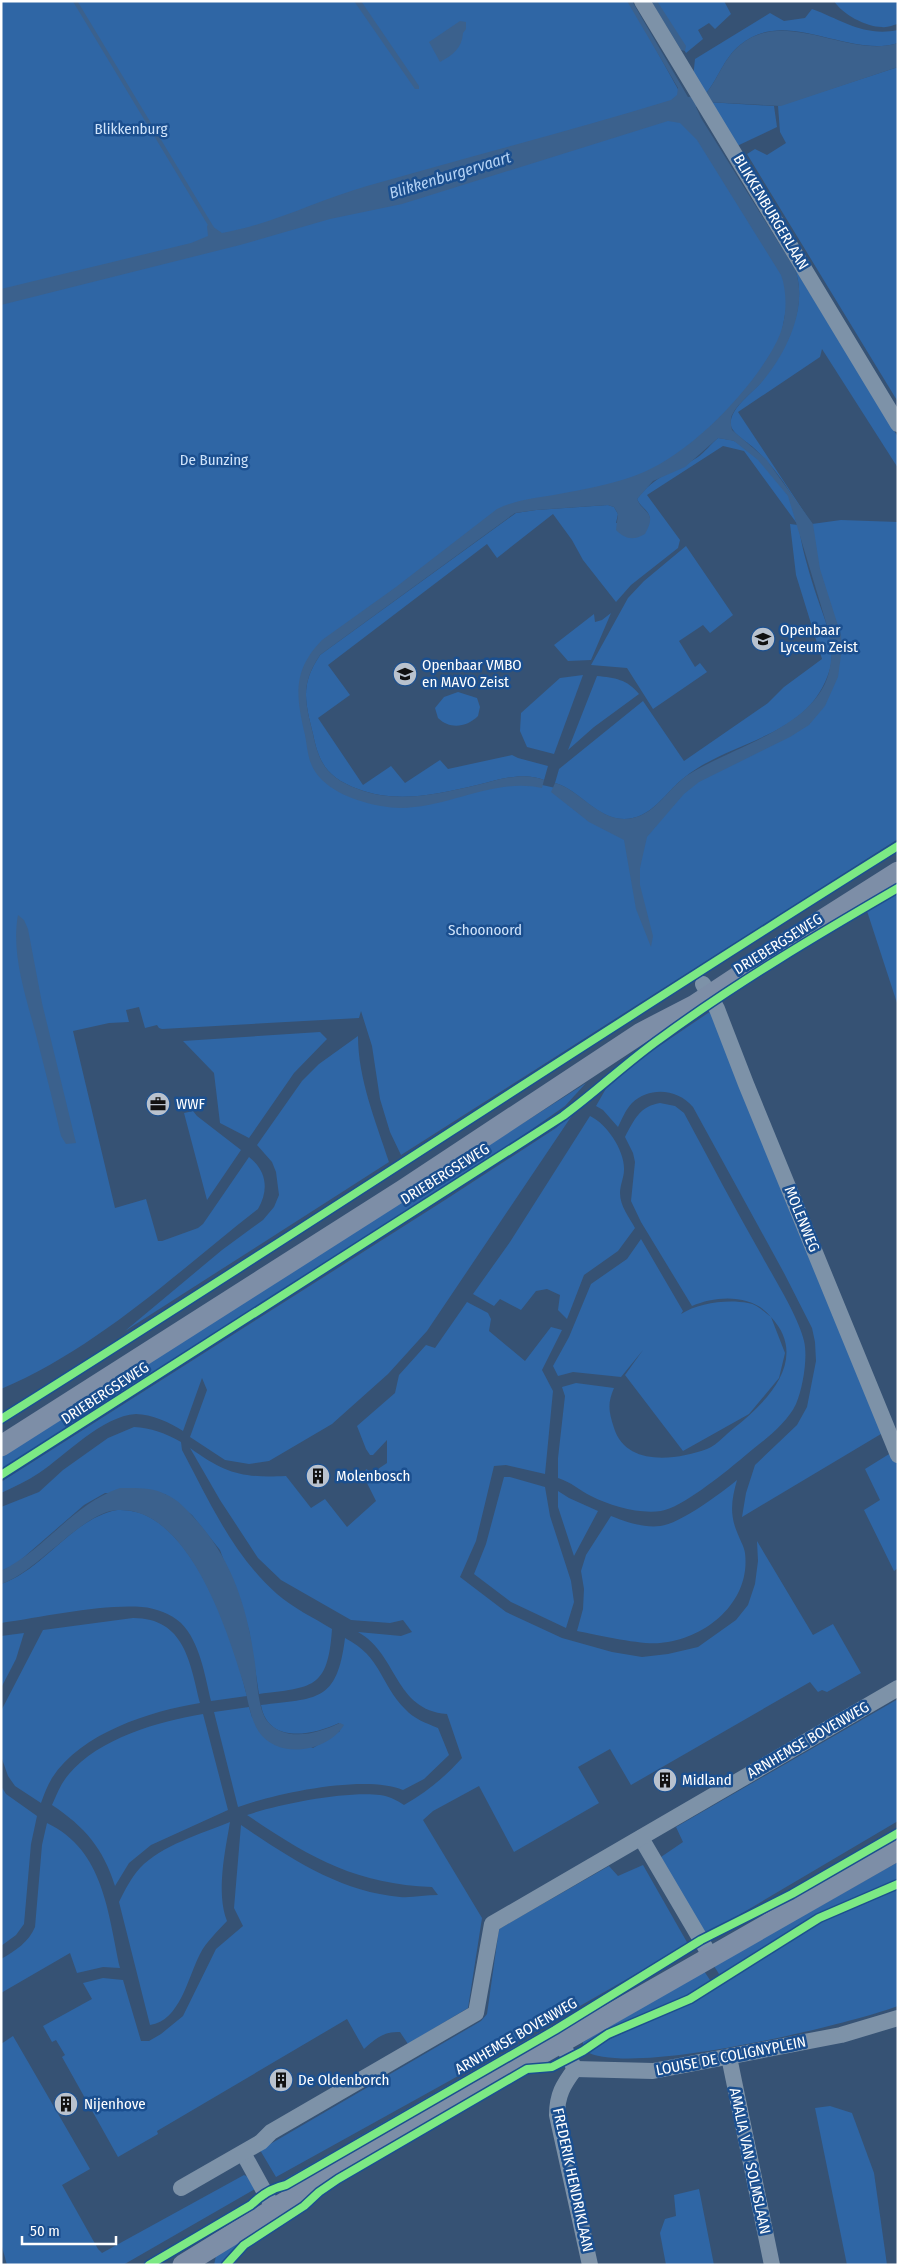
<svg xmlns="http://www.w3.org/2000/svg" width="899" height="2266" viewBox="0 0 899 2266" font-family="'Fira Sans Condensed',sans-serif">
<rect width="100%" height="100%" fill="#365274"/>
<g fill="#2f66a5">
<path d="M 1,1 L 629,1 L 679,91 L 792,277 L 779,347 L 720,426 L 642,482 L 519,506 L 322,648 L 305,670 L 302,688 L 314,762 L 332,782 L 366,798 L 399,802 L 520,780 L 560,789 L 615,825 L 646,829 L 693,782 L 800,723 L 830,686 L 836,638 L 799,526 C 801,546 808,568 814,588 C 822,614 837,642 830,669 C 825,686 815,702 802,713 C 768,742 720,749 685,777 C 665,792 652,819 624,819 C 596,819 580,790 555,783 L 559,769 L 643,701 L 684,761 L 768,703 L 784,687 L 822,659 L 796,575 L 790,524 L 798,525 L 744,451 L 723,446 L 647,495 L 680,540 L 678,548 L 631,585 L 616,602 L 583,560 L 572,540 L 553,514 L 497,558 L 487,544 L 328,665 L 350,695 L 318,718 L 363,785 L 391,766 L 405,783 L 440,760 L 448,769 L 512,755 L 518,758 L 548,766 L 544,780 C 522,771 499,780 477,785 C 437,794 398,804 358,789 C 328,778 319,764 313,734 C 305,701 300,685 320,655 L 516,513 L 536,510 L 608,505 L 614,507 L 618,514 L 616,523 L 650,518 C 648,509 640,507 637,499 C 655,475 674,472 698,457 C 705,452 711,444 718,438 C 723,439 729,439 734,441 C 759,451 788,495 804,517 C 791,491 776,469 755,449 C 749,443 733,434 731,426 C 728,409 753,393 762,381 C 785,350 809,308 795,269 L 898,437 L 898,468 L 822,349 L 820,357 L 738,412 L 812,524 L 841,520 L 898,522 L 898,839 L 401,1155 L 390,1132 L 380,1099 L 372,1046 L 361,1011 L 359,1018 L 162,1029 L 159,1028 L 157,1025 L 145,1028 L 139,1007 L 126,1010 L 129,1022 L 109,1023 L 73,1031 L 115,1208 L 146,1199 L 158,1241 L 162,1241 L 198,1228 L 203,1224 L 249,1157 C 267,1171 269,1190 258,1209 C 176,1273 98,1348 1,1389 Z"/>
<polygon points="655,1 724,1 731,14 715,29 709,23 698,30 703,39 686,53"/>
<path d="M 834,1 L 898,1 L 898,24 C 893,25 887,28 882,27 C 866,27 842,14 834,1 Z"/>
<path d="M 812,9 C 842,20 864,37 898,30 L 898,43 C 848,59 786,6 740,45 C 723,59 718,80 704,96 L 693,78 L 695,59 L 770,13 L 784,21 L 805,18 Z"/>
<polygon points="898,67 898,402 747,154 755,149 767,155 786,143 780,132 778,106"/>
<polygon points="707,102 774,106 777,127 737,146"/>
<polygon points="686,546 733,615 710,633 703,625 679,641 695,667 700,663 707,672 653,709 627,668 591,665 628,598 644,581"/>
<polygon points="611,613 591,660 568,661 554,645 594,614 595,622 602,620"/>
<polygon points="583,675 554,754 527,747 520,731 521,713 560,678"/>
<path d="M 597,676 C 615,678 627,679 639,694 L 594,727 L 568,750 Z"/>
<path d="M 458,692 L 477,698 L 480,707 L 478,716 C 467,727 450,730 438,718 L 435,708 L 444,697 Z"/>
<polygon points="898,891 898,1006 867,911"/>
<path d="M 711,1011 L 886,1431 L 742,1517 L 746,1493 L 755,1465 L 797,1425 L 807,1407 L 816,1361 L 815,1342 L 812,1328 L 784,1273 L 693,1107 C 678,1089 650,1086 632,1103 C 626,1109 622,1119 618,1127 L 603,1110 L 596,1106 L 612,1078 Z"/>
<polygon points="320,1032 327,1039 294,1073 249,1138 220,1123 214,1073 183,1041"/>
<path d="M 358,1036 C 358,1079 376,1122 389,1162 L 125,1331 L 222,1250 L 263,1220 L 274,1207 L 279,1195 L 276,1172 L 272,1162 L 257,1145 L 302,1081 L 319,1064 Z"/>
<polygon points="586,1083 565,1106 495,1155 112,1402 1,1470 1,1456"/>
<path d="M 660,1103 L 675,1106 L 684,1113 C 710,1161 735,1209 762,1256 C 774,1278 799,1318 804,1341 C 808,1357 803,1388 796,1404 C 785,1427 758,1444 740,1460 C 723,1474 681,1508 661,1511 C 638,1514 611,1506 591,1496 C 579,1490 571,1482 558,1478 L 558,1458 L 565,1396 L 562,1387 L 576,1383 L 614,1388 C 607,1404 609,1412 614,1428 C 626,1467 677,1460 707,1449 C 717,1445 726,1434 734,1428 C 767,1402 810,1359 771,1317 L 785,1353 L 779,1378 L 749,1414 L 683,1451 L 625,1375 L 643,1350 L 621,1377 L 573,1372 L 558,1376 L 553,1366 L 569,1337 L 591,1284 L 627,1259 L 641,1239 L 683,1311 L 681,1314 C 698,1303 727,1299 748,1303 C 757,1304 764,1312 771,1317 C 753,1294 717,1295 692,1306 L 641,1222 L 631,1201 L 635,1162 L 633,1153 L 625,1137 C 634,1120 640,1106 660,1103 Z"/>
<polygon points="193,1111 197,1116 241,1150 207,1200 184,1113"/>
<path d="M 575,1111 L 427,1331 L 388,1374 L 332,1424 L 269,1461 L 249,1464 L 225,1460 L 190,1437 L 207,1390 L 202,1378 L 183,1431 C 171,1423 151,1414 136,1414 C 102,1416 66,1455 39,1473 C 27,1481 14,1487 1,1493 L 1,1482 L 445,1200 L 556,1128 Z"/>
<path d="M 590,1116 C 607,1124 625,1151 624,1170 C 624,1177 620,1185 620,1193 C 620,1206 629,1217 635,1228 L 618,1251 L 584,1275 L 567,1319 L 558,1310 L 560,1295 L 547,1289 L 536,1291 L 521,1310 L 500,1299 L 494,1306 L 473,1294 L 510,1242 Z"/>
<path d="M 467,1302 L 488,1313 L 491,1319 L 489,1331 L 525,1361 L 551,1327 L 562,1330 L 542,1370 L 553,1391 L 545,1474 L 506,1465 L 494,1466 L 476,1541 L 460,1577 L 506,1612 L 562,1638 L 612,1652 L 642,1657 L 668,1654 L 698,1647 L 736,1620 L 748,1605 L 755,1584 L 758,1561 L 757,1541 L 813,1635 L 833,1624 L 861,1673 L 827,1692 L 822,1690 L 818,1692 L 810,1682 L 631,1785 L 610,1749 L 578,1767 L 599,1803 L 514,1852 L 479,1786 L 433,1811 L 423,1820 L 482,1918 L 468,2008 L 408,2044 L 400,2032 C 384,2031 375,2039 364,2049 L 347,2019 L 157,2131 L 158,2134 L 118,2157 L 62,2057 L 65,2055 L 56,2040 L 52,2042 L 43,2026 L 92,1999 L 83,1983 L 103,1978 L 123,1980 L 141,2041 L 149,2041 L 161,2034 L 183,2016 L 216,1949 L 243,1926 L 234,1908 L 241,1825 C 288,1857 340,1892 400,1897 C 412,1898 425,1895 438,1895 L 432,1887 C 355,1884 309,1857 247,1815 C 279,1804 346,1791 380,1795 C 388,1796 397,1800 404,1805 C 427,1792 445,1777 462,1758 L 447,1714 C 394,1710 398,1654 358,1632 L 401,1636 L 412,1632 L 403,1620 L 390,1623 L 351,1620 L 281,1580 L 258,1558 L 220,1500 L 190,1448 C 226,1474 242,1478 286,1476 L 311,1508 L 325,1499 L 347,1527 L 376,1501 L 364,1477 L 366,1469 L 370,1471 L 378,1469 L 387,1463 L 387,1440 L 373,1455 L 370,1455 L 366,1449 L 357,1426 L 395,1393 L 399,1375 L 426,1345 L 435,1348 Z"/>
<path d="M 134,1427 C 151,1428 165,1433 181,1442 L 182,1450 C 209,1501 233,1555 277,1594 C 293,1608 314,1618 332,1629 C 328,1690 312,1687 259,1694 L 249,1630 L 220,1550 L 192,1515 L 165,1494 L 105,1493 L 84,1505 L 16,1564 L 1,1571 L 1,1507 L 39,1492 L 63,1470 L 108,1438 Z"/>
<polygon points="894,1451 898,1460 898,1568 894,1571 864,1510 880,1500 865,1469"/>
<polygon points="504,1477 510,1477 545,1487 550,1516 571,1581 574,1602 566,1628 511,1602 474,1574 486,1544"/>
<path d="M 737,1480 C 732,1498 729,1513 737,1532 C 739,1538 744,1546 745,1553 C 751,1602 706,1639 660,1643 C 640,1645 598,1635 577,1631 L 583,1609 L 584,1589 L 581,1571 L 586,1555 L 611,1516 C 626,1522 644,1528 660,1526 C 680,1524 721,1493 737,1480 Z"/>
<polygon points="558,1491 569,1498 598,1511 574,1556 558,1507"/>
<path d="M 117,1510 C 127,1510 138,1511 147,1516 C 200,1542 234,1641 247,1696 L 211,1701 C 205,1676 200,1642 181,1623 C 171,1614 156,1608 142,1607 C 101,1604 44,1617 1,1623 L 1,1584 C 45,1569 71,1519 117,1510 Z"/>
<path d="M 133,1618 C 185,1618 190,1663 200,1703 C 150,1711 81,1733 52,1778 C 47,1786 44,1795 41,1803 L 15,1786 L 8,1776 L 1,1756 L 1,1711 L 43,1630 Z"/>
<polygon points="24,1633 16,1659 1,1688 1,1636"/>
<path d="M 345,1638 C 382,1657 380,1684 405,1709 C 414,1719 426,1723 438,1728 L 449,1755 L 424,1779 L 403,1790 C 366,1774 276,1793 238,1807 L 214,1712 L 249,1707 L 252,1717 L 313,1748 L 340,1731 L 339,1723 C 313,1735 268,1745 261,1705 C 317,1698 337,1703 345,1638 Z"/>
<polygon points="898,1699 898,1821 705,1935 661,1857 683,1842 676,1827"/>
<path d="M 203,1714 L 228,1810 L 151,1845 L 129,1863 L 115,1886 C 103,1848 85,1827 52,1805 C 57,1794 61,1783 69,1774 C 98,1739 159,1721 203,1714 Z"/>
<polygon points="1,1786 6,1794 37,1816 31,1844 24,1924 16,1935 1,1946"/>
<path d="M 230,1822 C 225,1852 216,1892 227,1921 C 217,1932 206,1942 200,1954 C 188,1977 180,2021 150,2025 L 119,1902 C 125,1890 131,1878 140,1868 C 162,1845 201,1834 230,1822 Z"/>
<path d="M 47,1823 C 104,1850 108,1913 120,1968 L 103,1967 L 77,1973 L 70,1953 L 1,1993 L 1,1959 C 15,1951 29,1942 35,1927 L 42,1845 Z"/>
<polygon points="898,1862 898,1881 818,1916 727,1973 719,1974 714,1966"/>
<polygon points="643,1865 688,1944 451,2080 276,2177 260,2150 481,2021 487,2014 499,1929 609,1866 618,1876"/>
<path d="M 898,1885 L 898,2006 C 846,2025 630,2078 585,2051 L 687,2003 L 814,1924 Z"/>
<polygon points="704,1971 712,1983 686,1999 606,2033 583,2049 583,2042"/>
<polygon points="542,2031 543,2034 355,2143 353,2140"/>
<polygon points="13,2036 90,2169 62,2185 98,2249 102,2253 244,2175 248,2177 255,2189 123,2265 7,2265 1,2243 1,2044"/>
<polygon points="830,2106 852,2113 874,2173 887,2265 847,2265 815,2108"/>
<polygon points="329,2154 331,2157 290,2181 275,2185"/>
<polygon points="699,2189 714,2265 666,2265 660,2233 665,2219 676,2216 674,2195"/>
<polygon points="239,2241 242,2245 223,2265 214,2265 216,2256"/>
</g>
<g fill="#3b618d">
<polygon points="354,1 361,1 419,86 419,89 415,89"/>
<path d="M 627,1 L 632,1 L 688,97 L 704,96 C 718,80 723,59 740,45 C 786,7 848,59 898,43 L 898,67 L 781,106 L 707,102 L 696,107 L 701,118 L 795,269 C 809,308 786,354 761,383 C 752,393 738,403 732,415 C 730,419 731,425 732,430 L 766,459 L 813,524 L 820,569 L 841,635 L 842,648 L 838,677 L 825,706 L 809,725 L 790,737 L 699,782 L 684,794 L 647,837 L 640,868 L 640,885 L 653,936 L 651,947 L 636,909 L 624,840 L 589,822 L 551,792 L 555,783 C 580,790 596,818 624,819 C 655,819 667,787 691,773 C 735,746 821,725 830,667 C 833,654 830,642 828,629 L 788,496 L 758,460 L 734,441 L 718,438 L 685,467 L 653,481 L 637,499 C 643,514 658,511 645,534 C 633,541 625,539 616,530 L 618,514 L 614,507 L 608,505 L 536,510 L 515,513 L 320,655 C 300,685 305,701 313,734 C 319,764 328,778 358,789 C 397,804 437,794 477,785 C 499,780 522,771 544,780 L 542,788 C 488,776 436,817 381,806 C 358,802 325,791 313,768 C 308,759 307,746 305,735 C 296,696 292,671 322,640 L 396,587 L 497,509 C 518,499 537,498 559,494 C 587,489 618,483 644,472 C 693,451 753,389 777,341 C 787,322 788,294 781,275 L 697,140 L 680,123 L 668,121 L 402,204 L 330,219 L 240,245 L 1,305 L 1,289 L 191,243 L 208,236 L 207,226 L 209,224 L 222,233 C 273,224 318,200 367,186 C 468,157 570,131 671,100 L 677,95 L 678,88 Z"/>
<polygon points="651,1 657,1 686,46 685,51 681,50"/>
<path d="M 460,21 L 466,22 L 466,29 L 463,33 C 462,48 453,55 440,62 L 429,42 Z"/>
<path d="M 18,915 L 24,920 L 28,929 L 42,1003 L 76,1143 L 66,1144 L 61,1136 C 53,1101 44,1066 35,1031 C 25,994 11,952 18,915 Z"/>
<path d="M 120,1488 C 135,1488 152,1487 165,1494 C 178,1499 188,1511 197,1521 C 233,1561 248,1611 255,1663 C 257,1679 258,1711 268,1722 C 286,1743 319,1733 340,1723 L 344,1725 C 328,1752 278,1760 259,1732 C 249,1717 248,1696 242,1679 C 226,1626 187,1507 118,1510 C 83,1511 38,1572 1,1584 L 1,1571 C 46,1549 71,1505 120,1488 Z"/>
</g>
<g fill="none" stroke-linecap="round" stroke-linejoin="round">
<polyline stroke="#3b618d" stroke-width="4" points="75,1 212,228"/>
<g stroke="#7d92a8" stroke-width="16">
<polyline points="642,1 898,424"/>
<polyline points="703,984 717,1009 746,1084 898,1455"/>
<polyline points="641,1838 711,1957"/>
<polyline points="561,2042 575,2069"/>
<polyline points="729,2057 772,2265"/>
<polyline points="575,2069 653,2071 841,2035 898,2018"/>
<path d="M 575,2069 C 563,2085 557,2095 557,2115 L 590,2265"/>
<polyline points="243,2153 274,2209"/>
<polyline points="181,2188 261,2142 271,2132 476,2013 492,1924 898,1688"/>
</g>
<g stroke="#7d8ea7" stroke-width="21">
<polyline points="1,1446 403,1190 641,1033 695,1005 751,968 775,950 898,872"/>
<polyline points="183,2265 336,2171 898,1850"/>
</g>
<g stroke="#1b4f8f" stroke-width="11">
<g id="cycleway">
<path d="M 1,1419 C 302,1231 597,1034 898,846"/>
<path d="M 1,1475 L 563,1116 C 597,1091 627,1062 661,1038 C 736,983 817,935 898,888"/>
<path d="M 149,2265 L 251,2205 C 261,2195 272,2188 286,2185 L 555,2030 L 701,1940 L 792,1894 L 898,1833"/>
<polyline points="226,2265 244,2245 304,2206 319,2192 338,2179 527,2069 552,2067 583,2051 608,2034 690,1999 819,1918 898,1884"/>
</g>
</g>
<use href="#cycleway" stroke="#7ce984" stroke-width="8"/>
</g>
<defs>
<g id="school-disc" transform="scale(1.25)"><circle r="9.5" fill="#b9c2ce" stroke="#1b4f8f"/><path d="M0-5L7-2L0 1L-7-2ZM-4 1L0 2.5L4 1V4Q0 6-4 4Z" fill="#111"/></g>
<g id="office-disc" transform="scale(1.25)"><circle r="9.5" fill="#b9c2ce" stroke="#1b4f8f"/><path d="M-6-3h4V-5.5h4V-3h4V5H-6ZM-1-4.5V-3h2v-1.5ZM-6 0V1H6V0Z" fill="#111"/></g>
<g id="building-disc" transform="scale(1.25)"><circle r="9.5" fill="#b9c2ce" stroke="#1b4f8f"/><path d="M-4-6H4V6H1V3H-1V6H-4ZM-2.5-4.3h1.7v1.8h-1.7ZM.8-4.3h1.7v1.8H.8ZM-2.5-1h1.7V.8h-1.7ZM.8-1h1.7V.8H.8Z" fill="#111"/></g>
</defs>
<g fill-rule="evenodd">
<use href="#school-disc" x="763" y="639"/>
<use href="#school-disc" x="405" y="674"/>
<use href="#office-disc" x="158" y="1104"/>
<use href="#building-disc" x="318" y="1476"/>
<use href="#building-disc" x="665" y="1780"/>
<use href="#building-disc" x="281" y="2080"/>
<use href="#building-disc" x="66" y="2104"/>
</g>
<g text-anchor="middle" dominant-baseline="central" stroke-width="5" stroke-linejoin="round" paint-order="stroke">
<g font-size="15" fill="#cfe3fa" stroke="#1b4f8f">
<text x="131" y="129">Blikkenburg</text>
<text x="214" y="460">De Bunzing</text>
<text x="485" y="930">Schoonoord</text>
</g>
<g font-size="15" fill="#fff" stroke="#1b4f8f">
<text transform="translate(771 212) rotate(59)">BLIKKENBURGERLAAN</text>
<text transform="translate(778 944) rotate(-32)">DRIEBERGSEWEG</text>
<text transform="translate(445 1174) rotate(-32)">DRIEBERGSEWEG</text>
<text transform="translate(802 1219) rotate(68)">MOLENWEG</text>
<text transform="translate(105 1393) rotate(-33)">DRIEBERGSEWEG</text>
<text transform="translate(808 1740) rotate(-30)">ARNHEMSE BOVENWEG</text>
<text transform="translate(516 2036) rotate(-30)">ARNHEMSE BOVENWEG</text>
<text transform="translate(731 2056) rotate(-11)">LOUISE DE COLIGNYPLEIN</text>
<text transform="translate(750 2161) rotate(78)">AMALIA VAN SOLMSLAAN</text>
<text transform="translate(573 2180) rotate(78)">FREDERIK HENDRIKLAAN</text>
</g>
<g font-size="15" fill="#fff" stroke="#1b4f8f" text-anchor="start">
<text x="780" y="630">Openbaar<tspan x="780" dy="17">Lyceum Zeist</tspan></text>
<text x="422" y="665">Openbaar VMBO<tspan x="422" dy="17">en MAVO Zeist</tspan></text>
<text x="176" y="1104">WWF</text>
<text x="336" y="1476">Molenbosch</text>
<text x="682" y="1780">Midland</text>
<text x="298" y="2080">De Oldenborch</text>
<text x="84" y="2104">Nijenhove</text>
</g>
<g font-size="16" font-style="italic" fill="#b5d3f5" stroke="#1b4f8f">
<text transform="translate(450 175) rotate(-17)">Blikkenburgervaart</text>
</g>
</g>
<rect width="899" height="2266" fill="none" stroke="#ffffff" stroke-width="5"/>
<path d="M22 2236v8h94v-8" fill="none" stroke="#ffffff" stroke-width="2.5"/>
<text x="30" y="2236" font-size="15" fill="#ffffff" stroke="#1b4f8f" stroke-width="4" paint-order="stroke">50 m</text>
</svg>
